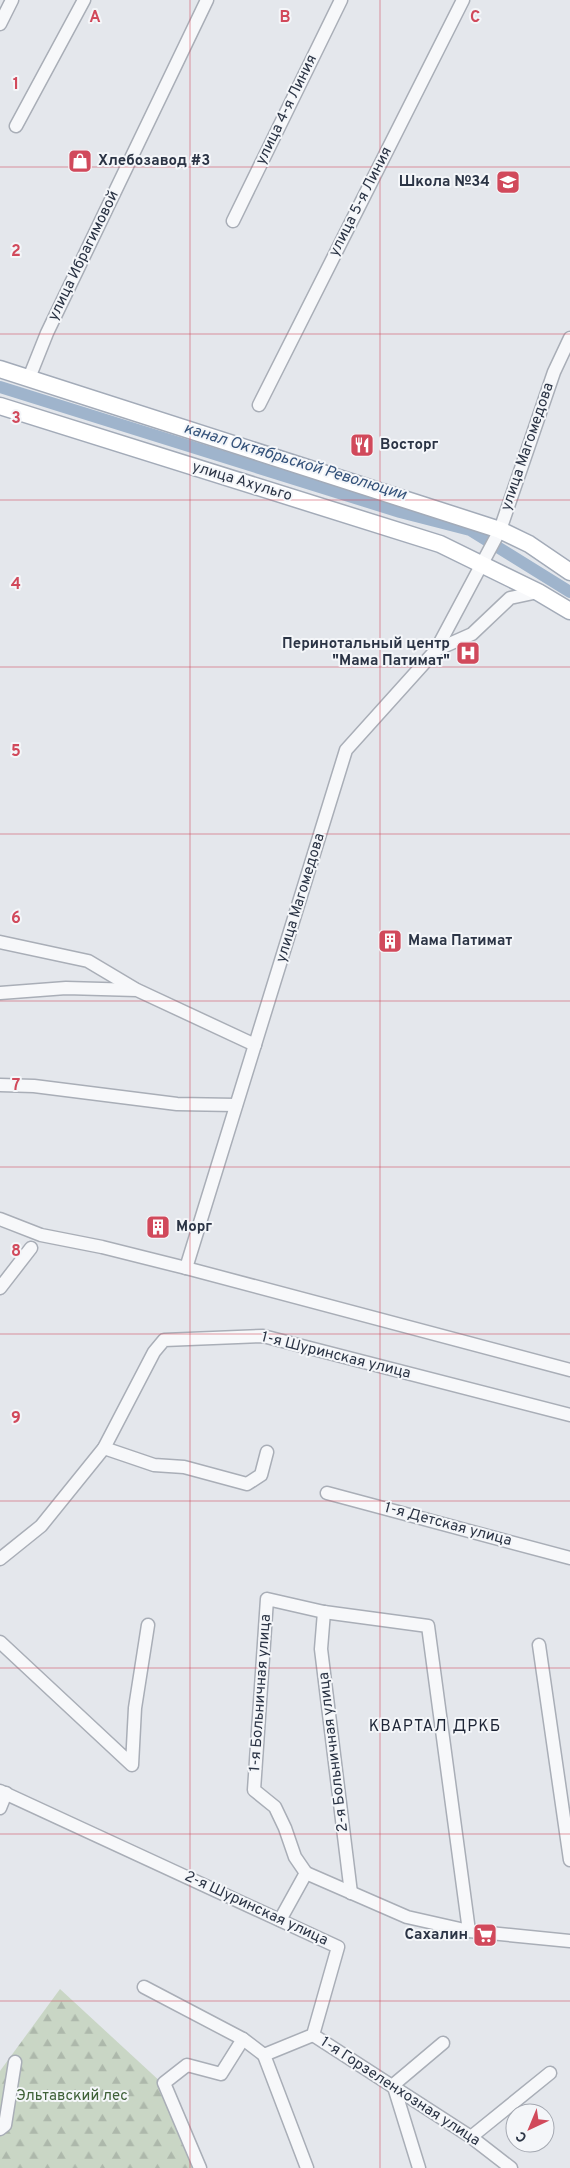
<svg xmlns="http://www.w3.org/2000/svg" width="570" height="2168" viewBox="0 0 570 2168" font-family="Overpass,sans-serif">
<defs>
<pattern id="forest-firs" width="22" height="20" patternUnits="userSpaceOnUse" patternTransform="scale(1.25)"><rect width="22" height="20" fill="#c9d6c5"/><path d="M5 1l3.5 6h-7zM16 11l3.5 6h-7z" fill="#adb8ab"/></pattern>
</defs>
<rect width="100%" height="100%" fill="#e4e7ec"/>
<polygon fill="url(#forest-firs)" points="60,1989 163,2084 198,2168 0,2168 0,2071"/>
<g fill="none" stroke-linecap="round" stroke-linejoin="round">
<polyline stroke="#9fb4cc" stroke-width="12" points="0,387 400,512 470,530 570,592"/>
<g stroke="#a9aeb7" stroke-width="15">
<g id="minor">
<polyline points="0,24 12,0"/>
<polyline points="16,126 84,0"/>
<polyline points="233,221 341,0"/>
<polyline points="29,378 47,333 207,0"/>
<polyline points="259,405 463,0"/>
<polyline points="436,650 472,634 510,598 538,592"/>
<polyline points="0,942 88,961 135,989"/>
<polyline points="0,993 66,988 137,990 255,1045"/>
<polyline points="0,1085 34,1086 177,1104 236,1105"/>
<polyline points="0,1219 41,1235 102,1247 186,1268 570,1370"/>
<polyline points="186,1268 346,750 436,650 500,530 554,372 570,338"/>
<polyline points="0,1288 31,1248"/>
<polyline points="104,1448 154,1465 184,1467 247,1484 261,1475 267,1452"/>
<polyline points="327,1493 570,1558"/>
<polyline points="0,1559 41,1526 104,1448 154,1352 164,1340 263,1336 570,1415"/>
<polyline points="324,1612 321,1649 351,1893"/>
<polyline points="0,1642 132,1765 135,1708 148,1625"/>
<polyline points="539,1645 570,1860"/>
<polyline points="0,1791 338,1947 313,2035 264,2055 243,2039 144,1987"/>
<polyline points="0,1808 6,1793"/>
<polyline points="306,1873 295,1857 285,1828 275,1807 254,1790 267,1599 324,1612 428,1626 469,1931"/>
<polyline points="280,1920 306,1873 407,1917 469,1931 570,1941"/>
<polyline points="313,2035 471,2137 511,2168"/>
<polyline points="264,2055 307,2168"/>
<polyline points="392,2086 443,2043"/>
<polyline points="394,2087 419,2168"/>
<polyline points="0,2129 5,2125 15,2062"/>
<polyline points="471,2137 550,2073"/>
<polyline points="200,2168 164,2083 187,2065 221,2074 243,2039"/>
</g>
</g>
<g stroke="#a3abb8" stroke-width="19">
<g id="major">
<polyline points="0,369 500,530 529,544 570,572"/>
<polyline points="0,406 440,544 538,592 570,611"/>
</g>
</g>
<use href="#minor" stroke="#f7f8fa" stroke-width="12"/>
<use href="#major" stroke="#fff" stroke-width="16"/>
</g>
<path fill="none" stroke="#d1495b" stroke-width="1" stroke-opacity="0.55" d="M 190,0 L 190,2168M 380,0 L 380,2168M 0,167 L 570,167M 0,334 L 570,334M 0,500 L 570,500M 0,667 L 570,667M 0,834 L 570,834M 0,1001 L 570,1001M 0,1167 L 570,1167M 0,1334 L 570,1334M 0,1501 L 570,1501M 0,1668 L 570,1668M 0,1834 L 570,1834M 0,2001 L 570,2001"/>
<defs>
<g id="shop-square" transform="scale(1.25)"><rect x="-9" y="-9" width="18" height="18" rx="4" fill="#d1495b" stroke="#f4f6f9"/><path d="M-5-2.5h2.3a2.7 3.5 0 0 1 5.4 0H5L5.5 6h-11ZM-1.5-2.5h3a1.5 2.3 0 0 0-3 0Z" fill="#fff"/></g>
<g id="school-square" transform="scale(1.25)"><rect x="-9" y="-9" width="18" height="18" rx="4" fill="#d1495b" stroke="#f4f6f9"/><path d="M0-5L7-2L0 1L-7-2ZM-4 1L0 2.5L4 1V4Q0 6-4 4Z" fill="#fff"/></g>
<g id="restaurant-square" transform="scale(1.25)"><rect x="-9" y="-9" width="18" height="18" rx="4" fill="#d1495b" stroke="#f4f6f9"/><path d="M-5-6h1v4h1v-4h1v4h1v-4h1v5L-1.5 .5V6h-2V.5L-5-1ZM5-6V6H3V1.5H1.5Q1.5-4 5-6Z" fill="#fff"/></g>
<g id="hospital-square" transform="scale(1.25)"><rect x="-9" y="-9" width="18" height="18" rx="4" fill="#d1495b" stroke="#f4f6f9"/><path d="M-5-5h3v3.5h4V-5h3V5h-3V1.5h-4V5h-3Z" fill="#fff"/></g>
<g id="building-square" transform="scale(1.25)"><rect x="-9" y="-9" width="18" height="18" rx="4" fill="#d1495b" stroke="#f4f6f9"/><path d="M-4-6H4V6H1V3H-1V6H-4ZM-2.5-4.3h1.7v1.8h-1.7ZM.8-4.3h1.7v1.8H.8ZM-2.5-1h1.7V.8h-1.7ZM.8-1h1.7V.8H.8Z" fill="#fff"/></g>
<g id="supermarket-square" transform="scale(1.25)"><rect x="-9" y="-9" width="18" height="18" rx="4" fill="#d1495b" stroke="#f4f6f9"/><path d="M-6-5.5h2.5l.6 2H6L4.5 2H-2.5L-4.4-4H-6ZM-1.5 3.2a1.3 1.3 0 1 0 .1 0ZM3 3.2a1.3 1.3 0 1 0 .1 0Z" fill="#fff"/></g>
</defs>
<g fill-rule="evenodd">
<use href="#shop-square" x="80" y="161"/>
<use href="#school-square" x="508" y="182"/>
<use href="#restaurant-square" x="362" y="445"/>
<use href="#hospital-square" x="468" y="653"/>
<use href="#building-square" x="390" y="941"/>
<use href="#building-square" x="158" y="1227"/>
<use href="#supermarket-square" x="485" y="1935"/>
</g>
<g text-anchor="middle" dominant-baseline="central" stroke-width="4" stroke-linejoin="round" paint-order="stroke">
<g font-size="15" fill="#2b3445" stroke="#f4f6f9">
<text transform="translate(287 110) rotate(-64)">улица 4-я Линия</text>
<text transform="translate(361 202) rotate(-63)">улица 5-я Линия</text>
<text transform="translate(84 256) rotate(-64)">улица Ибрагимовой</text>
<text transform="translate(528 447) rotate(-71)">улица Магомедова</text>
<text transform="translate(242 482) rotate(17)">улица Ахульго</text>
<text transform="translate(301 898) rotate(-73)">улица Магомедова</text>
<text transform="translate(336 1356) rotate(14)">1-я Шуринская улица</text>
<text transform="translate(448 1525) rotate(15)">1-я Детская улица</text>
<text transform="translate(261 1693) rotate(-86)">1-я Больничная улица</text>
<text transform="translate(334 1752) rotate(-97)">2-я Больничная улица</text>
<text transform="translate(256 1909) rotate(25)">2-я Шуринская улица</text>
<text transform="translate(400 2092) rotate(33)">1-я Горзеленхозная улица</text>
</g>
<g font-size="15" font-weight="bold" fill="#2b3445" stroke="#f4f6f9" text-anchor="start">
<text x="98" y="161">Хлебозавод #3</text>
<text x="490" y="182" text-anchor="end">Школа №34</text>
<text x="380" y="445">Восторг</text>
<text x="450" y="644" text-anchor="end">Перинотальный центр<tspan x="450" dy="17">"Мама Патимат"</tspan></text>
<text x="408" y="941">Мама Патимат</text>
<text x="176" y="1227">Морг</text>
<text x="468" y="1935" text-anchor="end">Сахалин</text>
</g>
<g font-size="15" fill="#3f6138" stroke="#f4f6f9">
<text x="72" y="2096">Эльтавский лес</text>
</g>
<g font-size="16" font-style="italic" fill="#34527a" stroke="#f4f6f9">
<text transform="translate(295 462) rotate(17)">канал Октябрьской Революции</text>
</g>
<g font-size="16" letter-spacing="1" fill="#1d2536" stroke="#f4f6f9">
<text x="435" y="1727">КВАРТАЛ ДРКБ</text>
</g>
</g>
<g font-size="16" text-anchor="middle" font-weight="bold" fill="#d1495b" stroke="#f4f6f9" stroke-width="4" stroke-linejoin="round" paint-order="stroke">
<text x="95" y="22">A</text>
<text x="285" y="22">B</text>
<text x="475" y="22">C</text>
<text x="16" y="89">1</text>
<text x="16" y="256">2</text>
<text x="16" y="423">3</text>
<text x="16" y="589">4</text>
<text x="16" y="756">5</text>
<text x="16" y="923">6</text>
<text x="16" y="1090">7</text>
<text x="16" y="1256">8</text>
<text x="16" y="1423">9</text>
</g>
<g transform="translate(530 2128) rotate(224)"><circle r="24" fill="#f4f6f9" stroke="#a4a8b1"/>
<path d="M0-4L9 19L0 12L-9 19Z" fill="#d1495b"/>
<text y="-8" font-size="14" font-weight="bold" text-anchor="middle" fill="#2b3445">С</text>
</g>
</svg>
